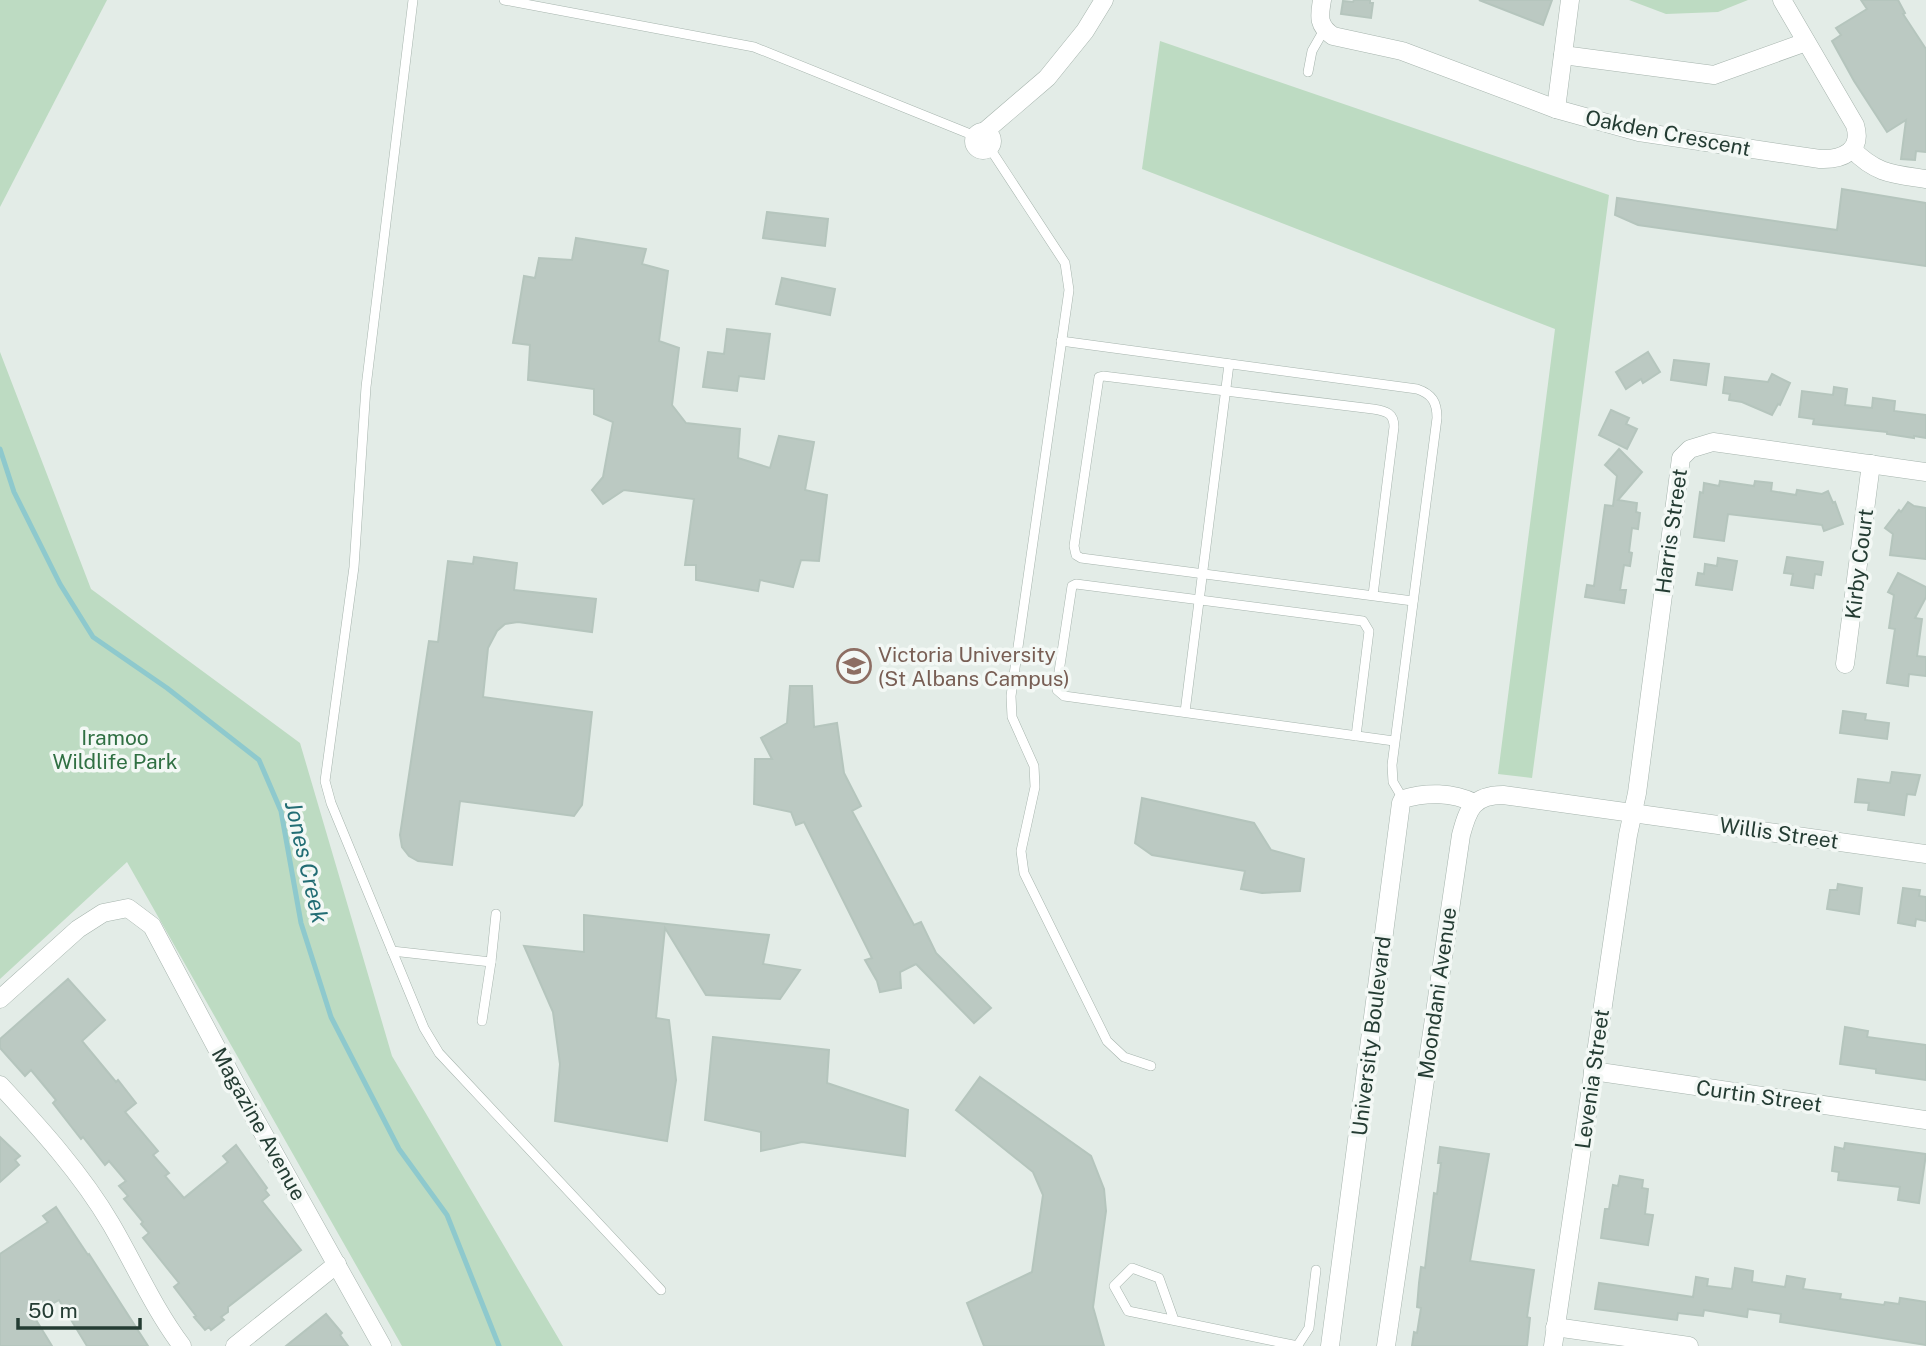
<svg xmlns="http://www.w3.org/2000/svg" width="1926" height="1346" viewBox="0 0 1926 1346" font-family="'Public Sans',sans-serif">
<rect width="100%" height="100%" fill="#e3ece7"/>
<g fill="#bddbc2">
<polygon points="0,0 107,0 0,207"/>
<polygon points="1629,0 1748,0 1718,12 1666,14"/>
<polygon points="1160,41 1609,195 1532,778 1498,774 1555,329 1142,169"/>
<polygon points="0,352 91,589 300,743 392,1056 563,1346 402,1346 127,862 0,979"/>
</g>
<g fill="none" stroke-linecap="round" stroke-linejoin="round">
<polyline stroke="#8ec9cd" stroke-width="5" points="0,449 14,492 60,584 93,637 167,688 259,760 281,811 301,923 331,1017 399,1149 447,1215 499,1346"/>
</g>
<g fill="#bbc9c2" stroke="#b5c5bd" stroke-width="2">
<polygon points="1354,0 1370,0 1370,3 1373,3 1371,18 1341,14 1343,1 1353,2"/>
<polygon points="1479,0 1552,0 1543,25"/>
<polygon points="1861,0 1898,0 1905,13 1903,14 1926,49 1926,152 1916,151 1915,160 1901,159 1906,120 1887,132 1854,81 1832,41 1841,35 1836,28 1867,9"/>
<polygon points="1842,189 1926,203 1926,266 1638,225 1615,215 1617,198 1837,230"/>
<polygon points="767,212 828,219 825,246 763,238"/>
<polygon points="576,238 646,249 642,264 668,271 659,341 679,348 672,405 686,423 740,429 738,458 770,468 779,436 814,442 805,490 827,495 819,561 801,560 793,587 760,580 758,591 696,580 696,565 685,565 694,499 624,490 603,504 592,490 603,477 613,422 594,414 594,389 528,380 530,345 513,343 524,276 535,278 539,258 572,260"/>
<polygon points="782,278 835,289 830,315 776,304"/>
<polygon points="727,329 770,334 764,379 739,376 737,391 703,387 708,352 724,354"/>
<polygon points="1648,352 1660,372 1643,383 1641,379 1626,389 1616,372"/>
<polygon points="1674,360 1709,364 1706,385 1671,380"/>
<polygon points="1772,374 1790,383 1780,405 1778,404 1772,415 1742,402 1729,400 1730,394 1723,393 1725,377 1768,382"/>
<polygon points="1834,387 1847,389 1845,405 1872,408 1873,398 1895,401 1894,411 1926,415 1926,438 1914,436 1914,438 1887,434 1887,432 1813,424 1814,419 1799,417 1802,391 1833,395"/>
<polygon points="1611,410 1629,418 1626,424 1637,429 1627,449 1599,435"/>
<polygon points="1619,449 1642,472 1618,500 1637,503 1636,512 1640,513 1638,529 1632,528 1629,552 1632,553 1630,566 1624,565 1620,590 1626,590 1624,603 1585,597 1587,585 1594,586 1605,505 1613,506 1617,476 1605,465"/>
<polygon points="1720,481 1754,486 1755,481 1772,483 1771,491 1796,495 1797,490 1822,494 1828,491 1833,503 1835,502 1843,524 1824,531 1822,525 1728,514 1724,541 1694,537 1700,492 1703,493 1704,483 1719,486"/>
<polygon points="1908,502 1914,506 1926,508 1926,559 1890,555 1893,534 1885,528 1899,510 1901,512"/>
<polygon points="474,557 517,563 514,590 596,599 592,632 518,622 505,624 497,631 488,648 483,697 592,712 582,805 574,816 460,801 452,865 418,861 409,856 402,847 400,835 429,641 438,642 448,561 473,564"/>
<polygon points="1787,557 1823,562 1821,575 1815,574 1813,588 1791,585 1793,574 1784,573"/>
<polygon points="1718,558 1737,561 1732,590 1696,585 1698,573 1704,574 1705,564 1717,566"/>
<polygon points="1898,573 1926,587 1926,597 1915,618 1922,619 1917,656 1926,657 1926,676 1909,674 1908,686 1887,683 1895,629 1889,628 1894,595 1888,592"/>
<polygon points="790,686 812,686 814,727 837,723 844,773 861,806 852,811 914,925 921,922 936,953 991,1008 974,1023 916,964 900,972 901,988 880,992 877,981 865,960 872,958 804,822 796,825 791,812 754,804 755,759 772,759 761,738 787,723"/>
<polygon points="1843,711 1866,714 1865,720 1889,723 1887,739 1840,733"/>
<polygon points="1892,772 1920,775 1915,795 1907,794 1904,815 1868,810 1869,803 1855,802 1858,779 1890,783"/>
<polygon points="1142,798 1254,823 1271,850 1304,859 1300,891 1262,893 1241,889 1245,871 1152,855 1135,843"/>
<polygon points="1838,884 1862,888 1859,914 1827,909 1830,890 1837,890"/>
<polygon points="1903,888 1920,890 1919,896 1926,897 1926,921 1916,919 1915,926 1898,923"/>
<polygon points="584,915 769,935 763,964 800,970 780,999 706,995 665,928 656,1018 669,1020 676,1080 667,1141 555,1121 560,1064 553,1012 524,946 584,952"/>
<polygon points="68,979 105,1020 82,1041 116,1082 118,1080 136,1103 125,1112 158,1151 153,1155 169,1173 165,1176 184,1198 228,1162 223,1156 236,1145 267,1188 265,1190 269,1195 262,1201 301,1250 228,1307 228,1312 221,1317 224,1320 211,1330 209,1327 205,1330 194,1317 196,1316 174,1287 179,1283 143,1238 149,1233 141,1224 143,1222 124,1199 128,1196 119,1186 126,1181 109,1161 105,1165 83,1137 81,1139 53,1103 56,1100 31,1070 25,1076 0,1048 0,1039"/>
<polygon points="1845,1027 1868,1031 1867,1037 1926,1045 1926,1080 1876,1073 1876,1069 1840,1064"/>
<polygon points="713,1037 829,1050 827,1083 908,1110 905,1156 802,1142 761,1151 761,1132 705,1120"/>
<polygon points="980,1077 1091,1156 1104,1189 1106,1211 1093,1307 1104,1346 984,1346 967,1303 1032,1272 1043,1195 1033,1172 956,1110"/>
<polygon points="0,1137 20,1156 15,1160 19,1165 0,1182"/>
<polygon points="1845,1143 1926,1154 1919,1203 1898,1200 1900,1187 1838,1180 1839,1172 1832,1171 1835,1147 1844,1149"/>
<polygon points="1440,1147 1489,1154 1470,1261 1534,1270 1527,1317 1530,1318 1527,1346 1412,1346 1414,1332 1417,1333 1421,1308 1417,1307 1419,1283 1421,1267 1425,1268 1434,1193 1437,1194 1441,1163 1438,1163"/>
<polygon points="1620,1176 1643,1180 1642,1188 1648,1189 1645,1214 1653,1215 1648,1245 1601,1238 1605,1209 1609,1209 1613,1185 1618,1186"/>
<polygon points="56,1207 88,1255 89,1254 148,1346 87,1346 59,1300 33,1315 52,1346 0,1346 0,1254 48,1222 43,1216"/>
<polygon points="1735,1268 1753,1271 1752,1282 1785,1287 1787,1276 1805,1279 1803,1289 1841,1294 1840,1299 1884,1305 1885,1302 1899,1304 1900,1298 1926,1302 1926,1345 1780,1322 1781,1314 1748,1309 1747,1317 1704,1310 1703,1316 1678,1313 1677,1320 1595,1309 1599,1283 1693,1297 1696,1277 1708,1279 1707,1286 1732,1289"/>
<polygon points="326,1314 342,1333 340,1335 348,1346 286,1346"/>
</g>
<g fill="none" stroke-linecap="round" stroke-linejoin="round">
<g stroke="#a6b4ad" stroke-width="10">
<g id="service">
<polyline points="413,0 366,387 354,567 325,781 331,803 424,1028 439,1053 661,1290"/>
<polyline points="504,0 754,47 975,136"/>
<polyline points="1308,72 1312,51 1324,30"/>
<polyline points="989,147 1065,263 1069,290 1011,696 1012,717 1034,766 1035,787 1021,851 1024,873 1107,1041 1124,1057 1151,1066"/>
<path d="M 1061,341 L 1417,389 C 1432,394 1437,402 1437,418 L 1392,765 L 1393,782 L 1403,799"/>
<path d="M 1373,595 L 1394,427 C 1394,413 1386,411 1373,409 L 1103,376 L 1099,377 L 1074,546 L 1076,555 L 1081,558 L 1413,601"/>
<polyline points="1185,712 1229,364"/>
<polyline points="1356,736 1369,631 1363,621 1076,584 1072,586 1057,685 1057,690 1064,696 1394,741"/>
<polyline points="392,951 491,962 496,914"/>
<polyline points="482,1021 491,962"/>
<polyline points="1174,1320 1159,1278 1132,1268 1114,1286 1128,1311 1298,1346"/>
<polyline points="1298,1345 1309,1328 1316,1270"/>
</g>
</g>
<g stroke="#a6b4ad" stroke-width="19">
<g id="minor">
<path d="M 1322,0 C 1319,17 1318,26 1333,36 L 1402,51 L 1556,109 L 1639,132 L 1820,159 C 1842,160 1863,151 1855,125 L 1782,0"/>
<polyline points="1563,55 1714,75 1806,42"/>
<polyline points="1556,109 1570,0"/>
<polyline points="984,132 1047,78 1085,31 1104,0"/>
<circle cx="983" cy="141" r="9"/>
<path d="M 1852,149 C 1876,174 1893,174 1926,179"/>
<polyline points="1845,664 1871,464"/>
<polyline points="0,999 78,929 103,913 128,908 152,926 240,1092 382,1346"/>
<polyline points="1593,1071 1926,1120"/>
<path d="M 0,1085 C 40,1128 81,1173 111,1224 C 135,1265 154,1309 182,1346"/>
<polyline points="1555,1327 1689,1346"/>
<polyline points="235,1346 337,1264"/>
<path d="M 1330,1346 L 1401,803 L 1403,799 C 1426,792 1453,792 1474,803"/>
<path d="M 1386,1346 L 1461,835 C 1468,809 1473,795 1503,795 L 1926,854"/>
<polyline points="1553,1346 1628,835 1637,793 1681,458 1690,449 1713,442 1926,472"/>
</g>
</g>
<use href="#service" stroke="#fff" stroke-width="9"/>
<use href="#minor" stroke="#fff" stroke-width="18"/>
</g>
<defs>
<g id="university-ring" transform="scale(1.75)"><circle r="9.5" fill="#f3f8f5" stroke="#8d6e63" stroke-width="1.5"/><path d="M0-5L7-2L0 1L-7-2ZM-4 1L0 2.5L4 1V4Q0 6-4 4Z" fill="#8d6e63"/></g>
</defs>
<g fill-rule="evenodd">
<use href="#university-ring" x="854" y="666"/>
</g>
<g text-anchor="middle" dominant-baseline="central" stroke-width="7" stroke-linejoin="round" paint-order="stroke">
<g font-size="21" fill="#243c33" stroke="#f3f8f5">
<text transform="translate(1668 133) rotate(11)">Oakden Crescent</text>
<text transform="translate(1671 531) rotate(-82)">Harris Street</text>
<text transform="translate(1859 564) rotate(-83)">Kirby Court</text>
<text transform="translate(1779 833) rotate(8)">Willis Street</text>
<text transform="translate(1437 993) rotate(-82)">Moondani Avenue</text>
<text transform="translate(1371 1036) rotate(-83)">University Boulevard</text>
<text transform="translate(1592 1079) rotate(-82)">Levenia Street</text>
<text transform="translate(1759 1096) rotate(8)">Curtin Street</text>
<text transform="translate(259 1124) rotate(61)">Magazine Avenue</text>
</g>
<g font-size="21" fill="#785e54" stroke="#f3f8f5" text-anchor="start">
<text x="878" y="654">Victoria University<tspan x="878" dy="24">(St Albans Campus)</tspan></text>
</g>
<g font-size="21" fill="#307043" stroke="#f3f8f5">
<text x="115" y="737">Iramoo<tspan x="115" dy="24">Wildlife Park</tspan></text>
</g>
<g font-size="23" font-style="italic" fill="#226d74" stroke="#f3f8f5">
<text transform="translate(307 862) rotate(77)">Jones Creek</text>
</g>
</g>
<path d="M18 1318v10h122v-10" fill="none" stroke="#243c33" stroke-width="3.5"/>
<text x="28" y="1318" font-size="21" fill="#243c33" stroke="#f3f8f5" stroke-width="5" paint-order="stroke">50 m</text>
</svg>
